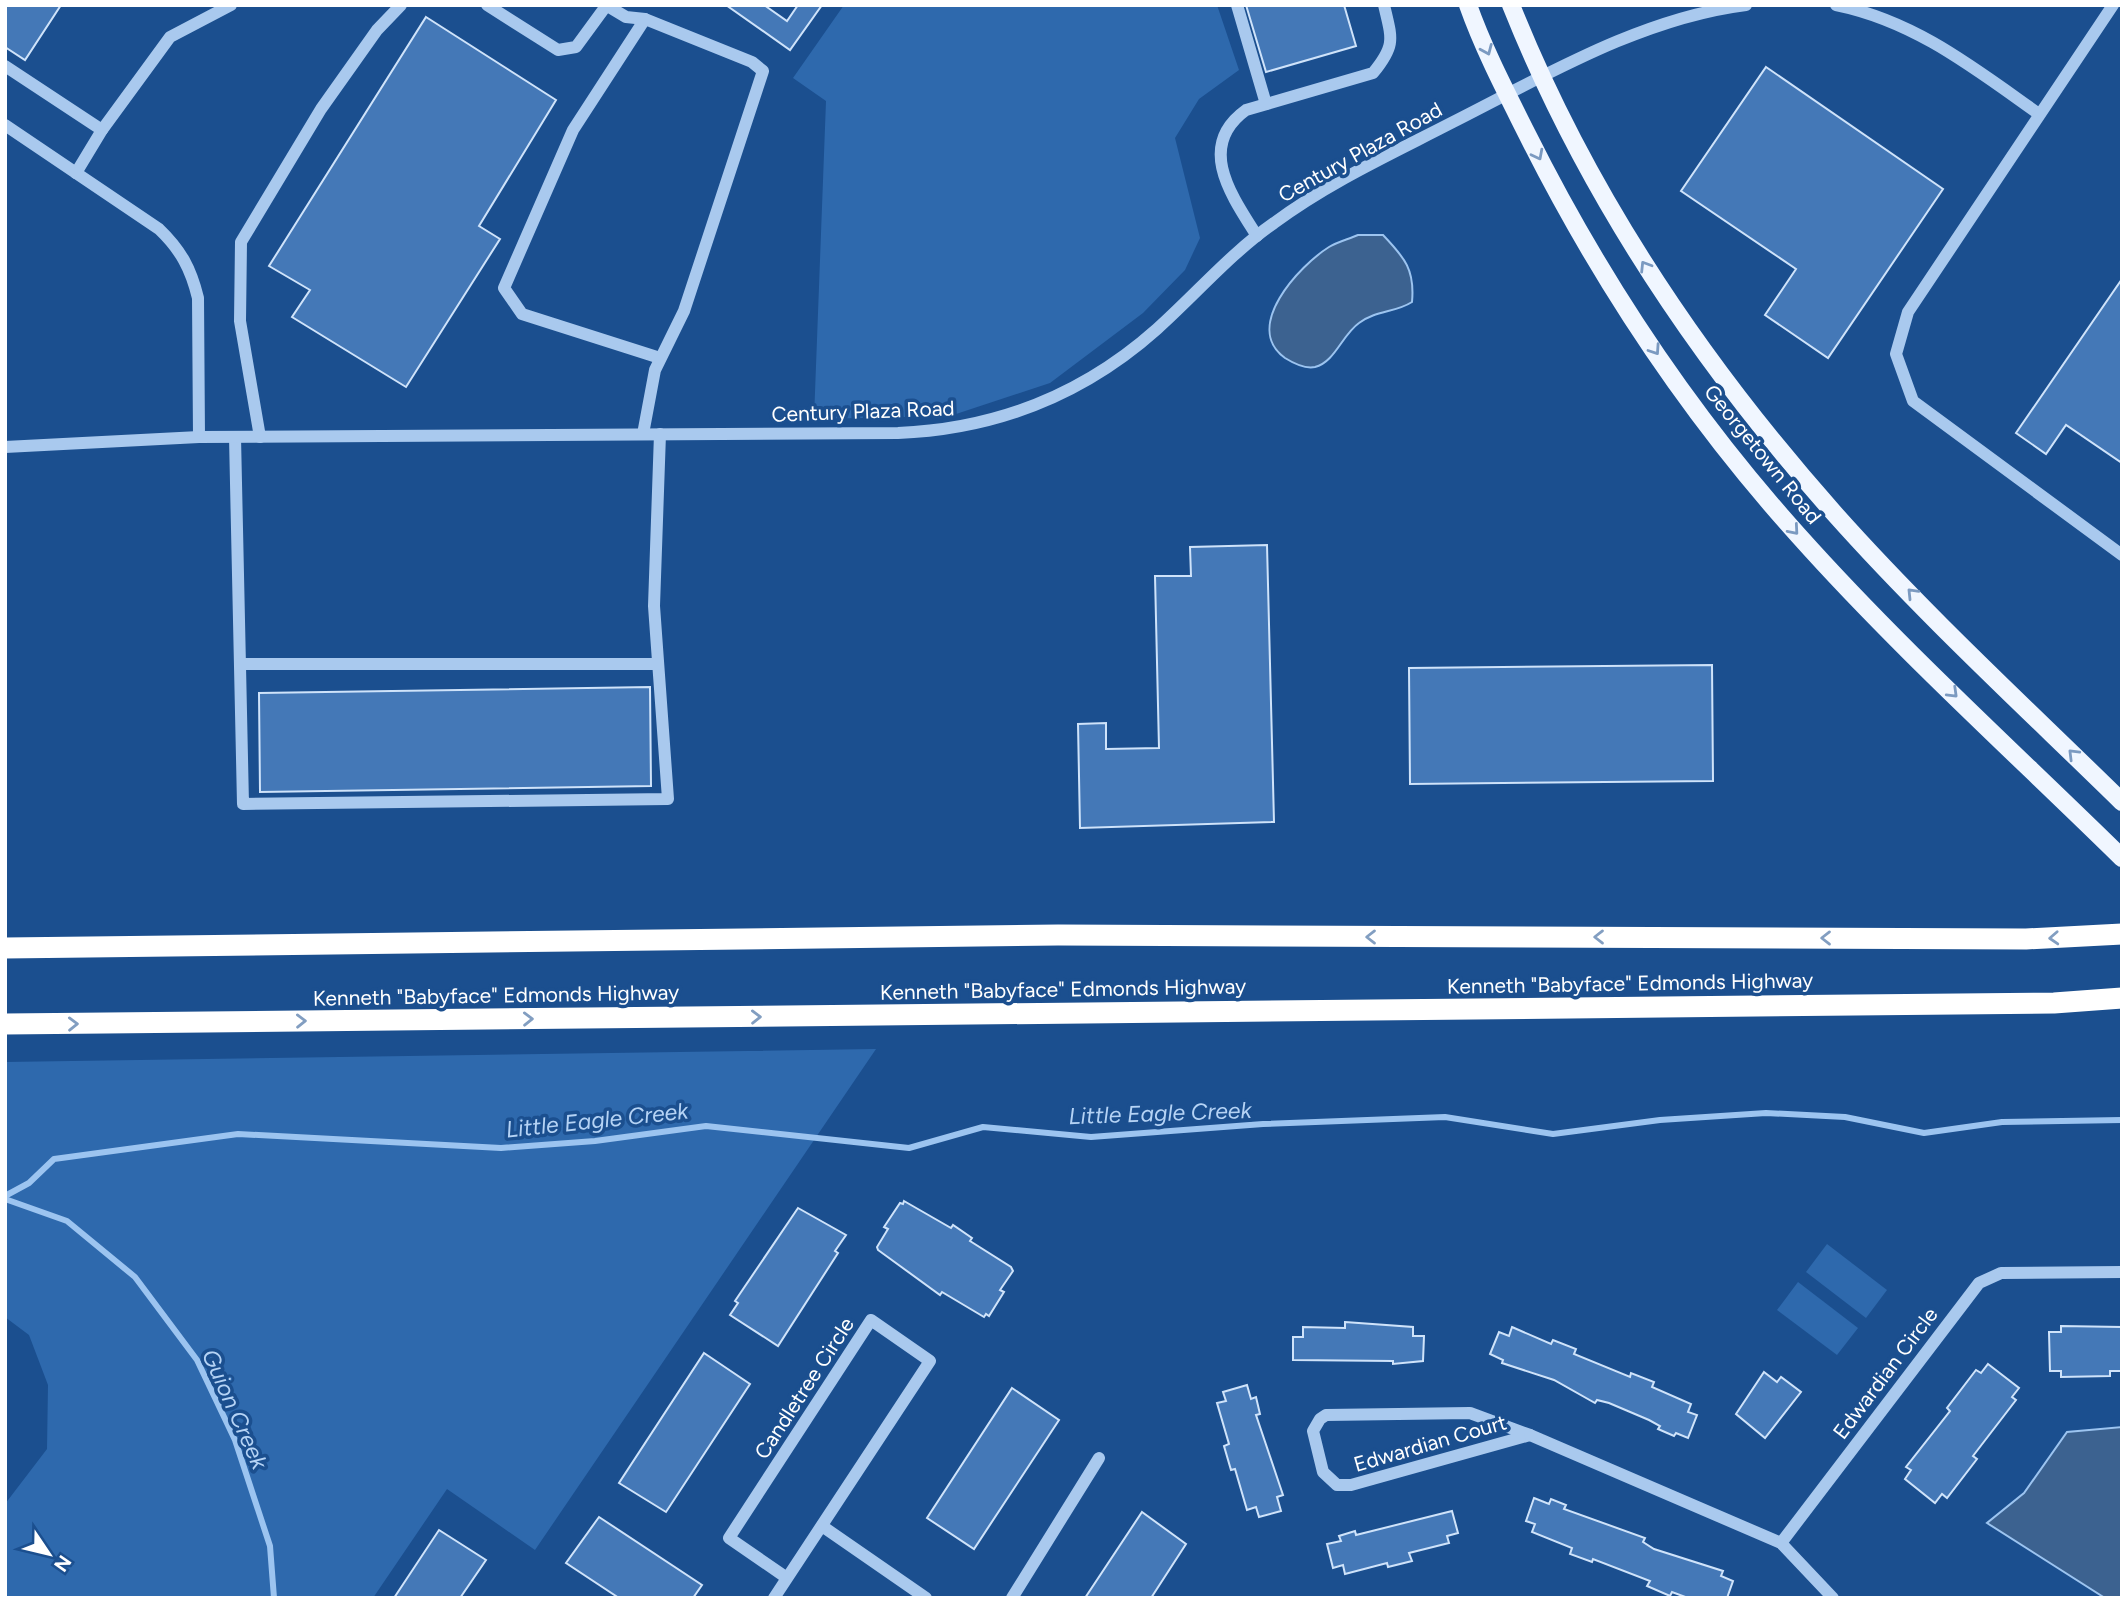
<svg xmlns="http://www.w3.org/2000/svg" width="2127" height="1603" viewBox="0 0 2127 1603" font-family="Figtree,sans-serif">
<rect width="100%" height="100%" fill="#1b4f8f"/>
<g fill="#2e69ad">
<polygon points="844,5 1217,5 1239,70 1199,99 1175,138 1200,238 1185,270 1143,313 1050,383 950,416 814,419 826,101 793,78"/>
<polygon points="876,1049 535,1550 447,1489 373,1598 5,1598 5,1504 47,1449 48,1385 29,1335 5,1317 5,1062"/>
<polygon points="1827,1244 1887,1290 1866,1318 1806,1272"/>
<polygon points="1798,1282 1858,1328 1837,1355 1777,1310"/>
</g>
<g fill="#3c6290" stroke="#9cc4f0" stroke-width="2">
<path d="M 1358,235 L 1383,235 C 1405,258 1415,270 1412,302 C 1395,313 1376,310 1359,323 C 1342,335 1335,362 1315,367 C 1305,369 1293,363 1285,358 C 1242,327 1299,266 1329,247 C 1337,242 1349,239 1358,235 Z"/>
<polygon points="2122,1427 2122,1598 2105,1598 1987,1523 2024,1493 2067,1432"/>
</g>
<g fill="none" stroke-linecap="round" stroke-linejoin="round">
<g stroke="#9cc4f0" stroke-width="6">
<polyline points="5,1196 29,1183 54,1159 238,1134 501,1148 595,1141 706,1126 909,1148 983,1127 1091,1137 1263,1124 1445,1117 1553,1134 1660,1120 1766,1113 1845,1117 1924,1133 2002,1122 2122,1120"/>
<polyline points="5,1199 67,1221 135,1277 197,1360 235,1440 270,1546 274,1598"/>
</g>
</g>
<g fill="#4478b7" stroke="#cfe3fa" stroke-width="2">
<polygon points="5,5 61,5 25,60 5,47"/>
<polygon points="726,5 764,5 787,21 798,5 822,5 790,50"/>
<polygon points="1246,5 1344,5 1356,46 1266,72"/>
<polygon points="426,17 556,100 479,226 500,239 406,387 292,317 310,290 269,266"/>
<polygon points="1766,67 1943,189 1828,358 1765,315 1796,269 1681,191"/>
<polygon points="2122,279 2122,463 2066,425 2046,454 2016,433"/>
<polygon points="1267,545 1274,822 1080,828 1078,724 1106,723 1106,749 1159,748 1155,576 1191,576 1190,547"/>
<polygon points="1712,665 1713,781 1410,784 1409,668"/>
<polygon points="650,687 651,786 260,792 259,693"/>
<polygon points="904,1201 951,1228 953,1225 972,1238 970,1241 1011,1267 1013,1271 1000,1290 1004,1292 989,1316 986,1314 984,1317 942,1292 940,1295 878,1250 877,1247 888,1229 884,1227 900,1203 903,1204"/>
<polygon points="798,1208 846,1235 835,1251 838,1253 778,1346 730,1315 738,1303 735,1301"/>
<polygon points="1345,1322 1413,1327 1413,1336 1424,1336 1423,1361 1393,1364 1393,1361 1293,1360 1293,1337 1303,1337 1303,1327 1345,1328"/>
<polygon points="2061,1326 2122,1327 2121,1371 2110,1371 2110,1376 2061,1377 2061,1371 2050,1371 2049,1332 2061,1332"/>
<polygon points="1512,1327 1551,1344 1553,1340 1576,1349 1574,1354 1630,1377 1631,1373 1654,1382 1652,1387 1691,1404 1688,1412 1697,1415 1688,1438 1676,1433 1674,1436 1658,1429 1660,1426 1649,1420 1609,1403 1597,1400 1595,1403 1554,1380 1502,1363 1503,1360 1490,1354 1499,1332 1509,1336"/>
<polygon points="704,1353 750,1384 666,1512 619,1483"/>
<polygon points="1988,1364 2019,1388 2012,1397 2016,1400 1973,1456 1977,1459 1947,1498 1942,1494 1935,1503 1905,1479 1911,1470 1906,1467 1950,1411 1947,1408 1976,1370 1981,1373"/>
<polygon points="1764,1372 1777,1382 1781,1377 1801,1392 1765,1438 1736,1414"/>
<polygon points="1247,1385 1251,1399 1256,1397 1260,1414 1256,1415 1283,1495 1277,1497 1281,1511 1259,1517 1256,1507 1247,1510 1235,1469 1231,1470 1224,1446 1229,1444 1217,1403 1226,1401 1223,1392"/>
<polygon points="1012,1388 1059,1420 974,1549 927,1518"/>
<polygon points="1534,1498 1549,1504 1551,1499 1566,1505 1564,1509 1645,1538 1643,1542 1654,1549 1723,1571 1721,1576 1733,1581 1727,1598 1688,1598 1672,1592 1670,1596 1647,1586 1650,1581 1593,1559 1592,1562 1570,1554 1572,1548 1532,1532 1535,1524 1526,1521"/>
<polygon points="1452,1511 1458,1533 1447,1536 1449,1543 1409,1553 1412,1561 1388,1567 1387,1563 1345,1574 1343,1565 1333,1568 1327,1544 1341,1541 1339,1536 1355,1531 1356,1535"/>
<polygon points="1142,1512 1186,1544 1151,1598 1085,1598"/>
<polygon points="599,1517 702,1585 693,1598 619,1598 566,1563"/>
<polygon points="439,1530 486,1560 460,1598 394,1598"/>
</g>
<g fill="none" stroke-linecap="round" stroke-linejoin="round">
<g stroke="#a9c9ee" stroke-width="12">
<polyline points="487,5 558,50 576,47 606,6"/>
<polyline points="606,5 626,17 645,19 752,62 763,71 684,311 655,370 643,434"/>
<polyline points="1237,5 1266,104"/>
<path d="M 1836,5 C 1915,21 1974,68 2039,114"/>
<polyline points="2113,5 1908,312 1896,354 1913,401 2122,555"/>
<polyline points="645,19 573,130 504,288 522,314 660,358"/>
<polyline points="5,66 102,130 76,173"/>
<path d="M 5,125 L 159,229 C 181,250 191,269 198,298 L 199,437"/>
<polyline points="102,130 170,37 231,5"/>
<path d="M 1257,236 C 1231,195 1196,146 1246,110 L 1373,73 C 1396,45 1392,39 1384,5"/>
<polyline points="235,437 243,804 668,799 654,606 660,434"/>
<polyline points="260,437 240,321 241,242 321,109 377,30 401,5"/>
<path d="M 5,447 L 199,437 L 898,433 C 996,429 1083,395 1157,329 C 1196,294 1231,253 1274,223 C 1329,182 1393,153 1453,122 C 1546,75 1642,18 1746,5"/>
<polyline points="240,664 658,664"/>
<polygon points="1470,1413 1530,1435 1351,1485 1337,1485 1323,1472 1313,1431 1320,1419 1326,1415"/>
<polyline points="1530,1435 1781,1543 1833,1598"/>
<polyline points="822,1526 926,1598"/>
<polyline points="1781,1543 1979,1283 2001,1273 2122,1272"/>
<polyline points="774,1598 930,1361 871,1320 729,1538 787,1578"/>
<polyline points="1012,1598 1099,1458"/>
</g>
<g stroke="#f0f6ff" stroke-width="18">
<path d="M 1468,5 C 1484,50 1506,92 1527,134 C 1599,278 1690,415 1798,535 C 1899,648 2013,751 2122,858"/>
<path d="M 1511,5 C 1586,193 1700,362 1834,513 C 1924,614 2025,707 2122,802"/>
</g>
<g stroke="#fff" stroke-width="21">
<polyline points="5,948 1058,935 2026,939 2122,934"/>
<polyline points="5,1024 2054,1003 2122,998"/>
</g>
</g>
<defs><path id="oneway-chevron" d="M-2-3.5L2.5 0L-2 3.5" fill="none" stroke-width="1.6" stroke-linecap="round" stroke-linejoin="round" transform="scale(1.75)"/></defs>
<g stroke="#7b9ac1">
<use href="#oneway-chevron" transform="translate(1487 50) rotate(67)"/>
<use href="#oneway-chevron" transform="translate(1538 155) rotate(63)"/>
<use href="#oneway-chevron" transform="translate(1645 266) rotate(-122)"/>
<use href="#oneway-chevron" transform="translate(1655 350) rotate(56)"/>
<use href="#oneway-chevron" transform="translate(1794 530) rotate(49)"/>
<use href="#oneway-chevron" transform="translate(1912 593) rotate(-134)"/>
<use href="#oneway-chevron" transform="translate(1953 693) rotate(44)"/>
<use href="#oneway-chevron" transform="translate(2073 754) rotate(-135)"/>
</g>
<g stroke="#829ec1">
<use href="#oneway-chevron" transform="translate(1371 937) rotate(-180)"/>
<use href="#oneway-chevron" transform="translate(1599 937) rotate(-180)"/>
<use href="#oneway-chevron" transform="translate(1826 938) rotate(-180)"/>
<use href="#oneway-chevron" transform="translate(2054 938) rotate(177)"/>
<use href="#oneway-chevron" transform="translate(756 1017) rotate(-1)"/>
<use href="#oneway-chevron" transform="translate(528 1019) rotate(-1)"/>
<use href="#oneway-chevron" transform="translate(301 1021) rotate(-1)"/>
<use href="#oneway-chevron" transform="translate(73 1024) rotate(-1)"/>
</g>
<g text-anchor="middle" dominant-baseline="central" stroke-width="7" stroke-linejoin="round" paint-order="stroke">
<g font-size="21" fill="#fff" stroke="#1b4f8f">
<text transform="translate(1360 152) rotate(-29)">Century Plaza Road</text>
<text transform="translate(863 411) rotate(-2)">Century Plaza Road</text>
<text transform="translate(1763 454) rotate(51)">Georgetown Road</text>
<text transform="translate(1630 983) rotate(-1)">Kenneth "Babyface" Edmonds Highway</text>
<text transform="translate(1063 989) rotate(-1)">Kenneth "Babyface" Edmonds Highway</text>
<text transform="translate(496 995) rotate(-1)">Kenneth "Babyface" Edmonds Highway</text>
<text transform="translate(1885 1373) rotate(-53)">Edwardian Circle</text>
<text transform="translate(804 1388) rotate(-57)">Candletree Circle</text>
<text transform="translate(1430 1443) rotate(-16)">Edwardian Court</text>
</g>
<g font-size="23" font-style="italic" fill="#b5d3f5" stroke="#1b4f8f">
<text transform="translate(1160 1113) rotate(-2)">Little Eagle Creek</text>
<text transform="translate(597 1120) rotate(-6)">Little Eagle Creek</text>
<text transform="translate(235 1409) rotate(66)">Guion Creek</text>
</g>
</g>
<rect width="2127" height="1603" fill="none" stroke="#ffffff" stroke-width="14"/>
<g transform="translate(49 1554) rotate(125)" stroke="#1b4f8f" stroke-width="5" paint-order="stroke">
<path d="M0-5L12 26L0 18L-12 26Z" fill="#ffffff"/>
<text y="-10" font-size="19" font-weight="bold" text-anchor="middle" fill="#ffffff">N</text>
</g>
</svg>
